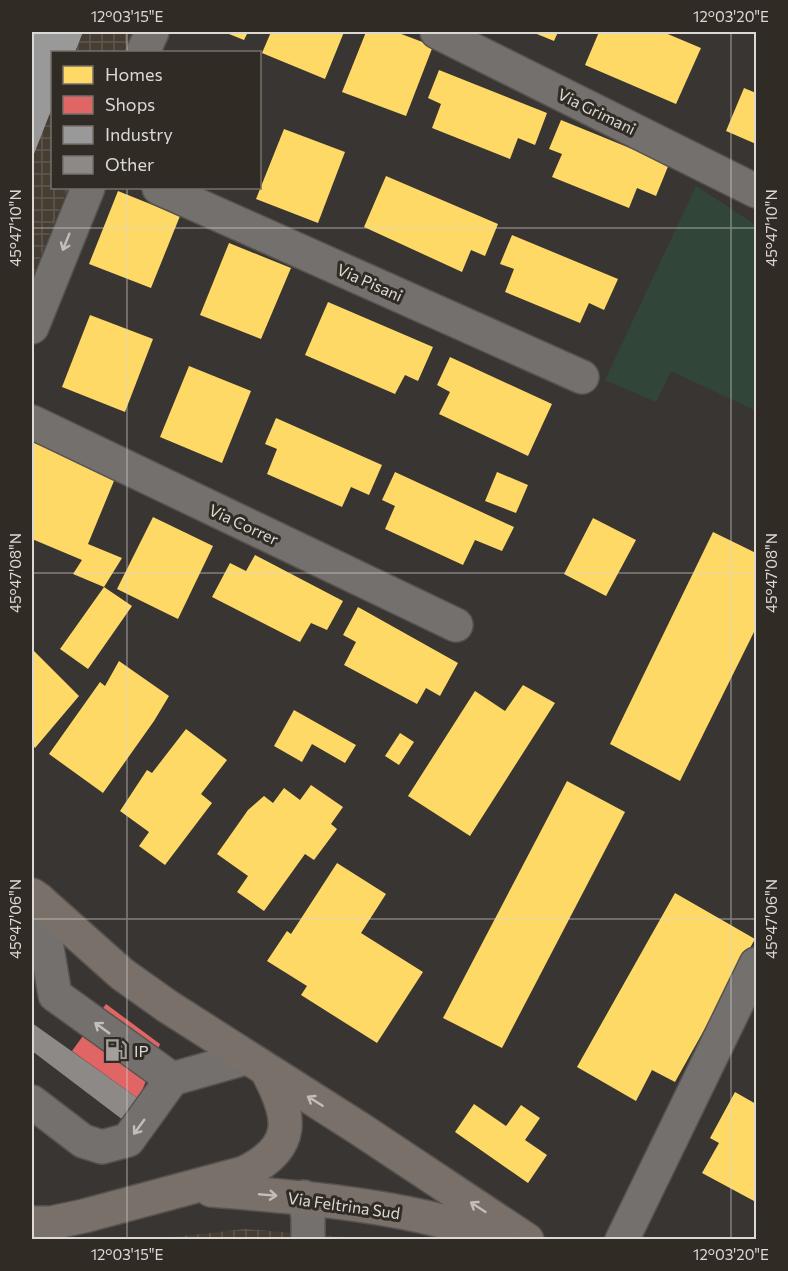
<svg xmlns="http://www.w3.org/2000/svg" width="788" height="1271" viewBox="0 0 788 1271" font-family="Commissioner,sans-serif">
<defs>
<pattern id="industrial-grid" width="8" height="8" patternUnits="userSpaceOnUse" patternTransform="scale(1.5)"><rect width="8" height="8" fill="#463d33"/><path d="M0 4h8M4 0v8" fill="none" stroke="#605850"/></pattern>
</defs>
<rect width="100%" height="100%" fill="#383532"/>
<g fill="url(#industrial-grid)">
<polygon points="32,32 132,32 123,52 52,52 52,188 68,188 32,278"/>
<polygon points="245,1229 369,1239 148,1240"/>
</g>
<polygon fill="#314638" points="696,186 756,225 756,411 671,371 656,402 605,380"/>
<g fill="#ffd966">
<polygon points="224,32 248,32 244,40"/>
<polygon points="271,32 344,32 325,79 262,53"/>
<polygon points="366,32 396,32 433,46 406,116 342,92"/>
<polygon points="532,32 558,32 554,41"/>
<polygon points="599,32 663,32 701,48 676,104 585,65"/>
<polygon points="439,70 547,113 535,145 518,138 510,159 432,128 441,104 428,98"/>
<polygon points="744,88 756,93 756,144 726,131"/>
<polygon points="561,120 669,164 656,196 637,188 629,208 552,177 562,154 549,149"/>
<polygon points="284,129 345,152 318,223 256,199"/>
<polygon points="386,176 498,224 485,256 471,250 462,272 364,227"/>
<polygon points="118,191 180,216 151,288 89,264"/>
<polygon points="512,235 618,279 604,310 589,303 580,323 505,292 514,269 500,264"/>
<polygon points="229,243 291,268 261,339 200,315"/>
<polygon points="328,302 433,347 418,381 405,375 395,394 305,355"/>
<polygon points="90,315 153,339 125,412 62,387"/>
<polygon points="450,357 552,404 528,456 439,414 450,392 437,385"/>
<polygon points="189,366 251,391 222,463 160,437"/>
<polygon points="276,418 382,465 369,495 351,487 342,507 267,474 277,449 265,444"/>
<polygon points="32,442 116,476 88,544 122,558 104,587 73,574 82,560 32,539"/>
<polygon points="395,472 514,527 502,551 475,540 463,565 385,529 395,506 382,500"/>
<polygon points="497,472 528,485 516,513 485,501"/>
<polygon points="153,517 213,546 178,619 117,589"/>
<polygon points="593,518 636,540 606,596 564,574"/>
<polygon points="713,532 756,553 756,628 680,781 610,744"/>
<polygon points="255,555 343,601 327,630 311,623 300,642 212,597 230,563 246,571"/>
<polygon points="104,587 132,606 88,669 60,649"/>
<polygon points="358,607 458,663 440,696 426,688 417,704 344,665 356,642 343,635"/>
<polygon points="32,649 79,696 35,748 32,744"/>
<polygon points="119,661 169,696 154,721 103,793 49,754 100,682 105,686"/>
<polygon points="523,685 555,703 470,836 408,796 475,691 505,711"/>
<polygon points="294,710 356,745 345,763 312,744 302,762 274,746"/>
<polygon points="186,729 227,760 201,794 212,803 165,865 139,846 149,832 120,811 147,770 152,773"/>
<polygon points="400,733 414,742 399,765 385,756"/>
<polygon points="567,781 625,812 502,1048 443,1018"/>
<polygon points="311,785 343,807 331,824 337,829 314,860 305,854 264,911 237,892 248,876 217,854 248,810 264,796 273,803 284,788 300,800"/>
<polygon points="337,863 386,894 361,933 423,972 377,1043 301,995 307,986 267,961 287,931 291,934"/>
<polygon points="675,893 755,939 675,1082 652,1070 636,1101 577,1067"/>
<polygon points="735,1092 756,1104 756,1196 754,1201 702,1173 719,1143 710,1138"/>
<polygon points="474,1104 506,1126 521,1105 540,1118 525,1140 547,1155 528,1183 455,1132"/>
</g>
<polygon fill="#e06666" points="106,1004 160,1044 139,1099 72,1051"/>
<polygon fill="#999" points="32,32 83,32 75,52 52,52 52,108 32,159"/>
<polygon fill="#8c8986" points="32,1023 139,1099 123,1120 32,1051"/>
<g fill="none" stroke-linecap="round" stroke-linejoin="round">
<g stroke="#55524f" stroke-width="36">
<g id="minor">
<polyline points="437,32 756,191"/>
<polyline points="143,52 152,32"/>
<polyline points="159,188 582,377"/>
<polyline points="32,327 88,188"/>
<polyline points="32,422 456,625"/>
<polyline points="39,900 55,995 172,1079 246,1058"/>
<polyline points="32,1102 83,1141 102,1147 128,1140 172,1079"/>
<polyline points="304,1197 308,1217 308,1240"/>
<polyline points="622,1240 756,964"/>
</g>
</g>
<g stroke="#55524f" stroke-width="36">
<g id="major">
<polyline points="32,895 39,900 122,974 167,1006 360,1129 527,1240"/>
<path d="M 211,1190 C 294,1197 378,1203 457,1225 C 471,1229 483,1235 496,1240"/>
<path d="M 32,1223 L 51,1223 L 84,1216 L 244,1173 C 297,1147 292,1117 267,1071"/>
</g>
</g>
<use href="#minor" stroke="#73706e" stroke-width="33"/>
<use href="#major" stroke="#797069" stroke-width="33"/>
</g>
<defs><path id="oneway-shaft" d="M-6 0H5M1.5-3L5.5 0L1.5 3" fill="none" stroke-width="1.6" stroke-linecap="round" stroke-linejoin="round" transform="scale(1.5)"/></defs>
<g stroke="#c2beba">
<use href="#oneway-shaft" transform="translate(66 242) rotate(112)"/>
<use href="#oneway-shaft" transform="translate(102 1028) rotate(-144)"/>
<use href="#oneway-shaft" transform="translate(139 1127) rotate(126)"/>
</g>
<g stroke="#c3beb9">
<use href="#oneway-shaft" transform="translate(315 1101) rotate(-148)"/>
<use href="#oneway-shaft" transform="translate(268 1195) rotate(5)"/>
<use href="#oneway-shaft" transform="translate(478 1207) rotate(-147)"/>
</g>
<path fill="none" stroke="#dcd8d4" stroke-width="1.5" stroke-opacity="0.45" d="M 127,32 L 127,52M 731,32 L 731,1240M 127,188 L 127,1240M 32,228 L 756,228M 32,573 L 756,573M 32,919 L 756,919"/>
<defs>
<g id="fuel-bare" transform="scale(1.8)"><path d="M-5.5-6h7V0h2V4h1.3V-2.5L3-4.5l.8-.8L6-3V5H2.5V1h-1V6h-7ZM-4.2-4.7v3.2H.2V-4.7Z" fill="#a39f9b" stroke="#312b25" stroke-width="2.5" paint-order="stroke"/></g>
</defs>
<g fill-rule="evenodd">
<use href="#fuel-bare" x="116" y="1050"/>
</g>
<g text-anchor="middle" dominant-baseline="central" stroke-width="6" stroke-linejoin="round" paint-order="stroke">
<g font-size="16" fill="#dcd8d4" stroke="#312b25">
<text transform="translate(597 111) rotate(26)">Via Grimani</text>
<text transform="translate(370 282) rotate(24)">Via Pisani</text>
<text transform="translate(244 524) rotate(25)">Via Correr</text>
<text transform="translate(344 1205) rotate(8)">Via Feltrina Sud</text>
</g>
<g font-size="16" fill="#dcd8d4" stroke="#312b25" text-anchor="start">
<text x="134" y="1050">IP</text>
</g>
</g>
<rect width="788" height="1271" fill="none" stroke="#312b25" stroke-width="66"/>
<rect x="51" y="51" width="210" height="138" fill="#312b25" stroke="#75706b" stroke-width="1.5"/>
<rect x="63" y="66" width="30" height="18" fill="#ffd966" stroke="#75706b" stroke-width="1.5"/>
<text x="105" y="81" font-size="18" fill="#dcd8d4">Homes</text>
<rect x="63" y="96" width="30" height="18" fill="#e06666" stroke="#75706b" stroke-width="1.5"/>
<text x="105" y="111" font-size="18" fill="#dcd8d4">Shops</text>
<rect x="63" y="126" width="30" height="18" fill="#999999" stroke="#75706b" stroke-width="1.5"/>
<text x="105" y="141" font-size="18" fill="#dcd8d4">Industry</text>
<rect x="63" y="156" width="30" height="18" fill="#8c8986" stroke="#75706b" stroke-width="1.5"/>
<text x="105" y="171" font-size="18" fill="#dcd8d4">Other</text>
<rect x="33" y="33" width="722" height="1205" fill="none" stroke="#dcd8d4" stroke-width="2"/>
<g font-size="15" text-anchor="middle" fill="#dcd8d4">
<text x="127" y="22">12°03'15"E</text>
<text x="731" y="22">12°03'20"E</text>
<text transform="translate(16 228) rotate(-90)" y="5">45°47'10"N</text>
<text transform="translate(772 228) rotate(-90)" y="5">45°47'10"N</text>
<text transform="translate(16 573) rotate(-90)" y="5">45°47'08"N</text>
<text transform="translate(772 573) rotate(-90)" y="5">45°47'08"N</text>
<text transform="translate(16 919) rotate(-90)" y="5">45°47'06"N</text>
<text transform="translate(772 919) rotate(-90)" y="5">45°47'06"N</text>
<text x="127" y="1260">12°03'15"E</text>
<text x="731" y="1260">12°03'20"E</text>
</g>
</svg>
